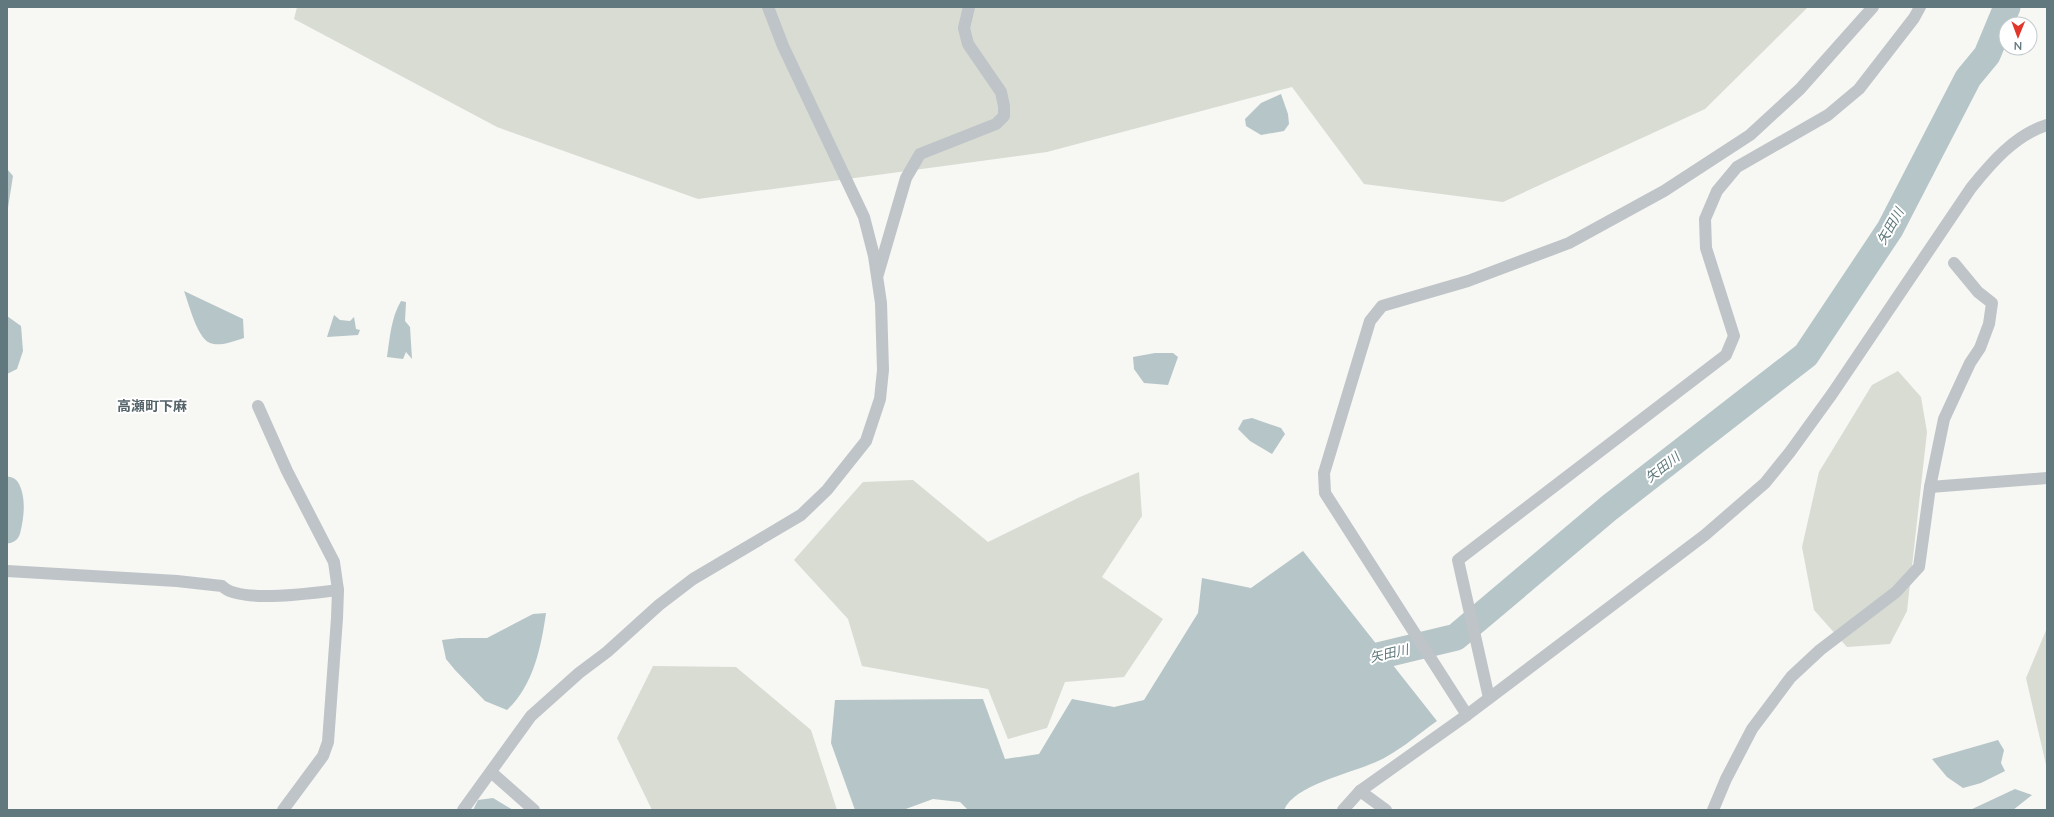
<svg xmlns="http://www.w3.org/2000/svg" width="2054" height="817" viewBox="0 0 2054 817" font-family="Lato,'Noto Sans JP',sans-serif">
<rect width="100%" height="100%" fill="#f7f7f4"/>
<g fill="#d8dcd3">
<polygon points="297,7 1808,7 1705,109 1503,202 1364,184 1292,87 1047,152 698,199 497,127 294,19"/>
<polygon points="1898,371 1921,397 1927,432 1907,611 1890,644 1847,647 1814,610 1802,547 1819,472 1872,385"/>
<polygon points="1139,472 1142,516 1102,577 1163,619 1124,677 1065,682 1047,728 1008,739 988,689 862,666 848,619 794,560 863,482 913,480 988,542 1080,497"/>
<polygon points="2047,628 2047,769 2026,678"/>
<polygon points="653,666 736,667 811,730 837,810 652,810 617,738"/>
</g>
<g fill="#b6c5c7">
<polygon points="1281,94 1288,114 1289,124 1284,131 1261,135 1246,126 1245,119 1261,103"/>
<polygon points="7,169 13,176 7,214"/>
<path d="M 184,291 L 243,319 L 244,338 C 234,341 220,347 210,343 C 197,338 189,304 184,291 Z"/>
<path d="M 401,301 L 406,302 L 405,321 L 410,327 L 412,359 L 406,352 L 403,359 L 387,357 C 390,337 391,318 401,301 Z"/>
<polygon points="334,315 340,320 350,321 354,317 356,329 360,330 358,335 327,337"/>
<polygon points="7,316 21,326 23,351 17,369 7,374"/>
<polygon points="1155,353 1173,353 1178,357 1168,385 1144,383 1134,369 1133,357"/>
<polygon points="1252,418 1281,428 1285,434 1272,454 1250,441 1238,429 1243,420"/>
<path d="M 1303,551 L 1437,721 C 1420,733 1404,747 1386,757 C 1361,772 1296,782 1284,810 L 968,810 L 960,802 L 933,799 L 903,810 L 855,810 L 831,743 L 835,700 L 983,699 L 1005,759 L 1039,754 L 1072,699 L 1114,707 L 1144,700 L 1198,613 L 1202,578 L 1251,588 Z"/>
<path d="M 546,613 C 541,648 533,686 507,710 L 485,701 L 455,670 L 446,659 L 442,640 L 459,638 L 487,638 L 533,614 Z"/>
<polygon points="1998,740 2004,750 2001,763 2005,771 1981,783 1963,788 1947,777 1932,759"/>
<polygon points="2015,789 2032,795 2013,810 1970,810"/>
<polygon points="493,798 513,810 473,810 478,800"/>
</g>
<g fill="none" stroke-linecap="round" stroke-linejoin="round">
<g stroke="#b6c5c7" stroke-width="27">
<path d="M 7,490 C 13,502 10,518 7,530"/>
<polyline points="1348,663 1456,637 1609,508 1806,355 1890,229 1968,78 1987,55 2007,7"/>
</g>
<g stroke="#bec4c7" stroke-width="12">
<polyline points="878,274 906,178 920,154 996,124 1004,116 1004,106 1001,92 968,44 964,28 969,7"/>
<polyline points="258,406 287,471 334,562 338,590 337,618 328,742 323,756 283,810"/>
<polyline points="1930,487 2047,478"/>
<path d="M 7,571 L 177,581 L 222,586 C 239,604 314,593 338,590"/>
<polyline points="1489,698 1458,560 1726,355 1734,336 1706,248 1705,219 1717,191 1737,167 1828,115 1859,89 1914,18 1920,7"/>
<polyline points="1467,715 1325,493 1324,473 1370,321 1382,306 1468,281 1569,243 1664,191 1750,135 1800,89 1873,7"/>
<polyline points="491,772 534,810"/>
<polyline points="1360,791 1386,810"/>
<polyline points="463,810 531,716 579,673 607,652 659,605 693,579 801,515 827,490 866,441 880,399 883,370 881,303 874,256 864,217 783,46 768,7"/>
<path d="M 1343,810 L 1360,791 L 1467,715 L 1705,535 L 1765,483 L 1790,452 L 1832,394 L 1971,188 C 1991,163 2015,135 2047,125"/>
<polyline points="1713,810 1726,779 1752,729 1791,677 1820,650 1896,592 1919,567 1930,487 1944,419 1970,363 1980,348 1989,324 1992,303 1978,292 1954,263"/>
</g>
</g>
<g text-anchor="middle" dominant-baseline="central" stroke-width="4" stroke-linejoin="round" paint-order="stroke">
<g font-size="13" font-style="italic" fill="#5e777a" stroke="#fff">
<text transform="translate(1890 226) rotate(-60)">矢田川</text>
<text transform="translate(1662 467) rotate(-38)">矢田川</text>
<text transform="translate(1389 653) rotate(-13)">矢田川</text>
</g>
<g font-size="14" font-weight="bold" fill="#54646a" stroke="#fff">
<text x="152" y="405">高瀬町下麻</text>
</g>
</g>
<rect width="2054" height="817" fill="none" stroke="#62787f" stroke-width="16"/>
<g transform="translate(2018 36) rotate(181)"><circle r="19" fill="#ffffff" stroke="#c0c9cc"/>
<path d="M0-3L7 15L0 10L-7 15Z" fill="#e2362a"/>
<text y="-6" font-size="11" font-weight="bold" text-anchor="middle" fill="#62787f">N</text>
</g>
</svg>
